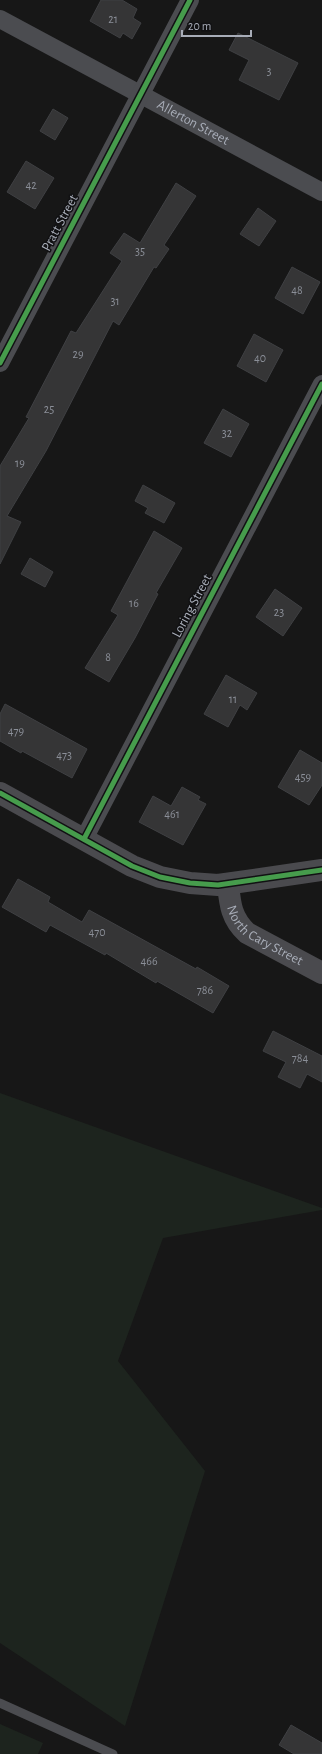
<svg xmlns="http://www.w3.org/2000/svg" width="322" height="1754" viewBox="0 0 322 1754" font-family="'Alegreya Sans',sans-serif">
<rect width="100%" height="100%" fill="#171717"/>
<g fill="#1d241e">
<polygon points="0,1093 322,1208 322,1210 163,1238 118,1361 205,1471 125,1726 0,1643"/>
<polygon points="0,1724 43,1743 38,1754 0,1754"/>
</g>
<g fill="#353536" stroke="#3f4043">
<polygon points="101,0 122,0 137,9 133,18 141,23 132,39 123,33 120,38 90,21"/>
<polygon points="238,33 298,63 279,100 239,80 249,60 229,50"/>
<polygon points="53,109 68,118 55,140 40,131"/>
<polygon points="26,161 54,178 35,209 7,192"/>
<polygon points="176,183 196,196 164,245 169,249 156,268 154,267 119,325 113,321 46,451 7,516 21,522 0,564 0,466 29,418 26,417 71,331 76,333 122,261 110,253 124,233 140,243"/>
<polygon points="258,208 276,221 259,246 240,234"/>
<polygon points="292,267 320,282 303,314 275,298"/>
<polygon points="254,334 283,350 266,382 237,366"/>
<polygon points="223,409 249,424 231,457 204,443"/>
<polygon points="143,485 175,503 164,523 145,513 148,508 135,501"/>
<polygon points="154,531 182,548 156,593 158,594 135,638 109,682 85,668 118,615 111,611"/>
<polygon points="30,558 53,572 45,587 21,574"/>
<polygon points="275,589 302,608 283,636 256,617"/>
<polygon points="226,675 257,693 247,710 240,705 228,727 204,714"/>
<polygon points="5,704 87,749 72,778 22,751 21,753 0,741 0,714"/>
<polygon points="300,750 322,763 322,785 309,805 278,787"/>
<polygon points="182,787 200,797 198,800 206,804 183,845 139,822 153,796 171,806"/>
<polygon points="18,879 50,897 48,902 82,922 89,910 196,969 197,967 229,986 213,1013 157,981 156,983 106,953 105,955 50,925 46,932 2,907"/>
<polygon points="273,1031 322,1056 322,1082 307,1074 300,1088 278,1077 286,1062 263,1051"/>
<polygon points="291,1725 322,1743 322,1754 294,1754 279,1745"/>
</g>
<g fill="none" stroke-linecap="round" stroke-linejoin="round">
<polyline stroke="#4b4c50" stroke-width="9" points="0,1703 113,1754"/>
<g stroke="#4b4c50" stroke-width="18">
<path id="s1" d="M 0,19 L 322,192"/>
<polyline points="0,363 190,0"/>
<polyline points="84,839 322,384"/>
</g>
<g stroke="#4a4a4e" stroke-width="22">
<polyline points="0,793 132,866 160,877 190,883 218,885 322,870"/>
<path id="s2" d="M 228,884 C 230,904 231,918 247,933 L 322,973"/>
</g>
<g stroke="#111113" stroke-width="8">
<g id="cycleway">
<polyline points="0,363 190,0"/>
<polyline points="0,793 132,866 160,877 190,883 218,885 322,870"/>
<polyline points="84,839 322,384"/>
</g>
</g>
<use href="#cycleway" stroke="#469c4c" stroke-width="5"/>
</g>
<g text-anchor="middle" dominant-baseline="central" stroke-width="3" stroke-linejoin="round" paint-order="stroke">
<g font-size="12" fill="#8b8f98">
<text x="113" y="19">21</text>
<text x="269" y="71">3</text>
<text x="31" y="185">42</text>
<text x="140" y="251">35</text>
<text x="297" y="290">48</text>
<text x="115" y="301">31</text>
<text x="78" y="354">29</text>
<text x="260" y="358">40</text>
<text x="49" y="409">25</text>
<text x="227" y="433">32</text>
<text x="20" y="463">19</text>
<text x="134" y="603">16</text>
<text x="279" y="612">23</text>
<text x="108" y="657">8</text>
<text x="233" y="699">11</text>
<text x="16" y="731">479</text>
<text x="64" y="755">473</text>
<text x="303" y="777">459</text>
<text x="172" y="814">461</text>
<text x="97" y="932">470</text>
<text x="149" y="961">466</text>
<text x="205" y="990">786</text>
<text x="300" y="1058">784</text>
</g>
<g font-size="14" fill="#a8adb8" stroke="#111113">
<text stroke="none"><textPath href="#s1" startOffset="219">Allerton Street</textPath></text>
<text transform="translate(60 223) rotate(-62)">Pratt Street</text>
<text transform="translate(192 606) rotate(-62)">Loring Street</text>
<text stroke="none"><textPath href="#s2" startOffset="69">North Cary Street</textPath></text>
</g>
</g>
<path d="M182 30v6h69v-6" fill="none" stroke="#a8adb8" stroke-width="2"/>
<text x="188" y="30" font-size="12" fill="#a8adb8" stroke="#111113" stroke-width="3" paint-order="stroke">20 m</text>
</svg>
